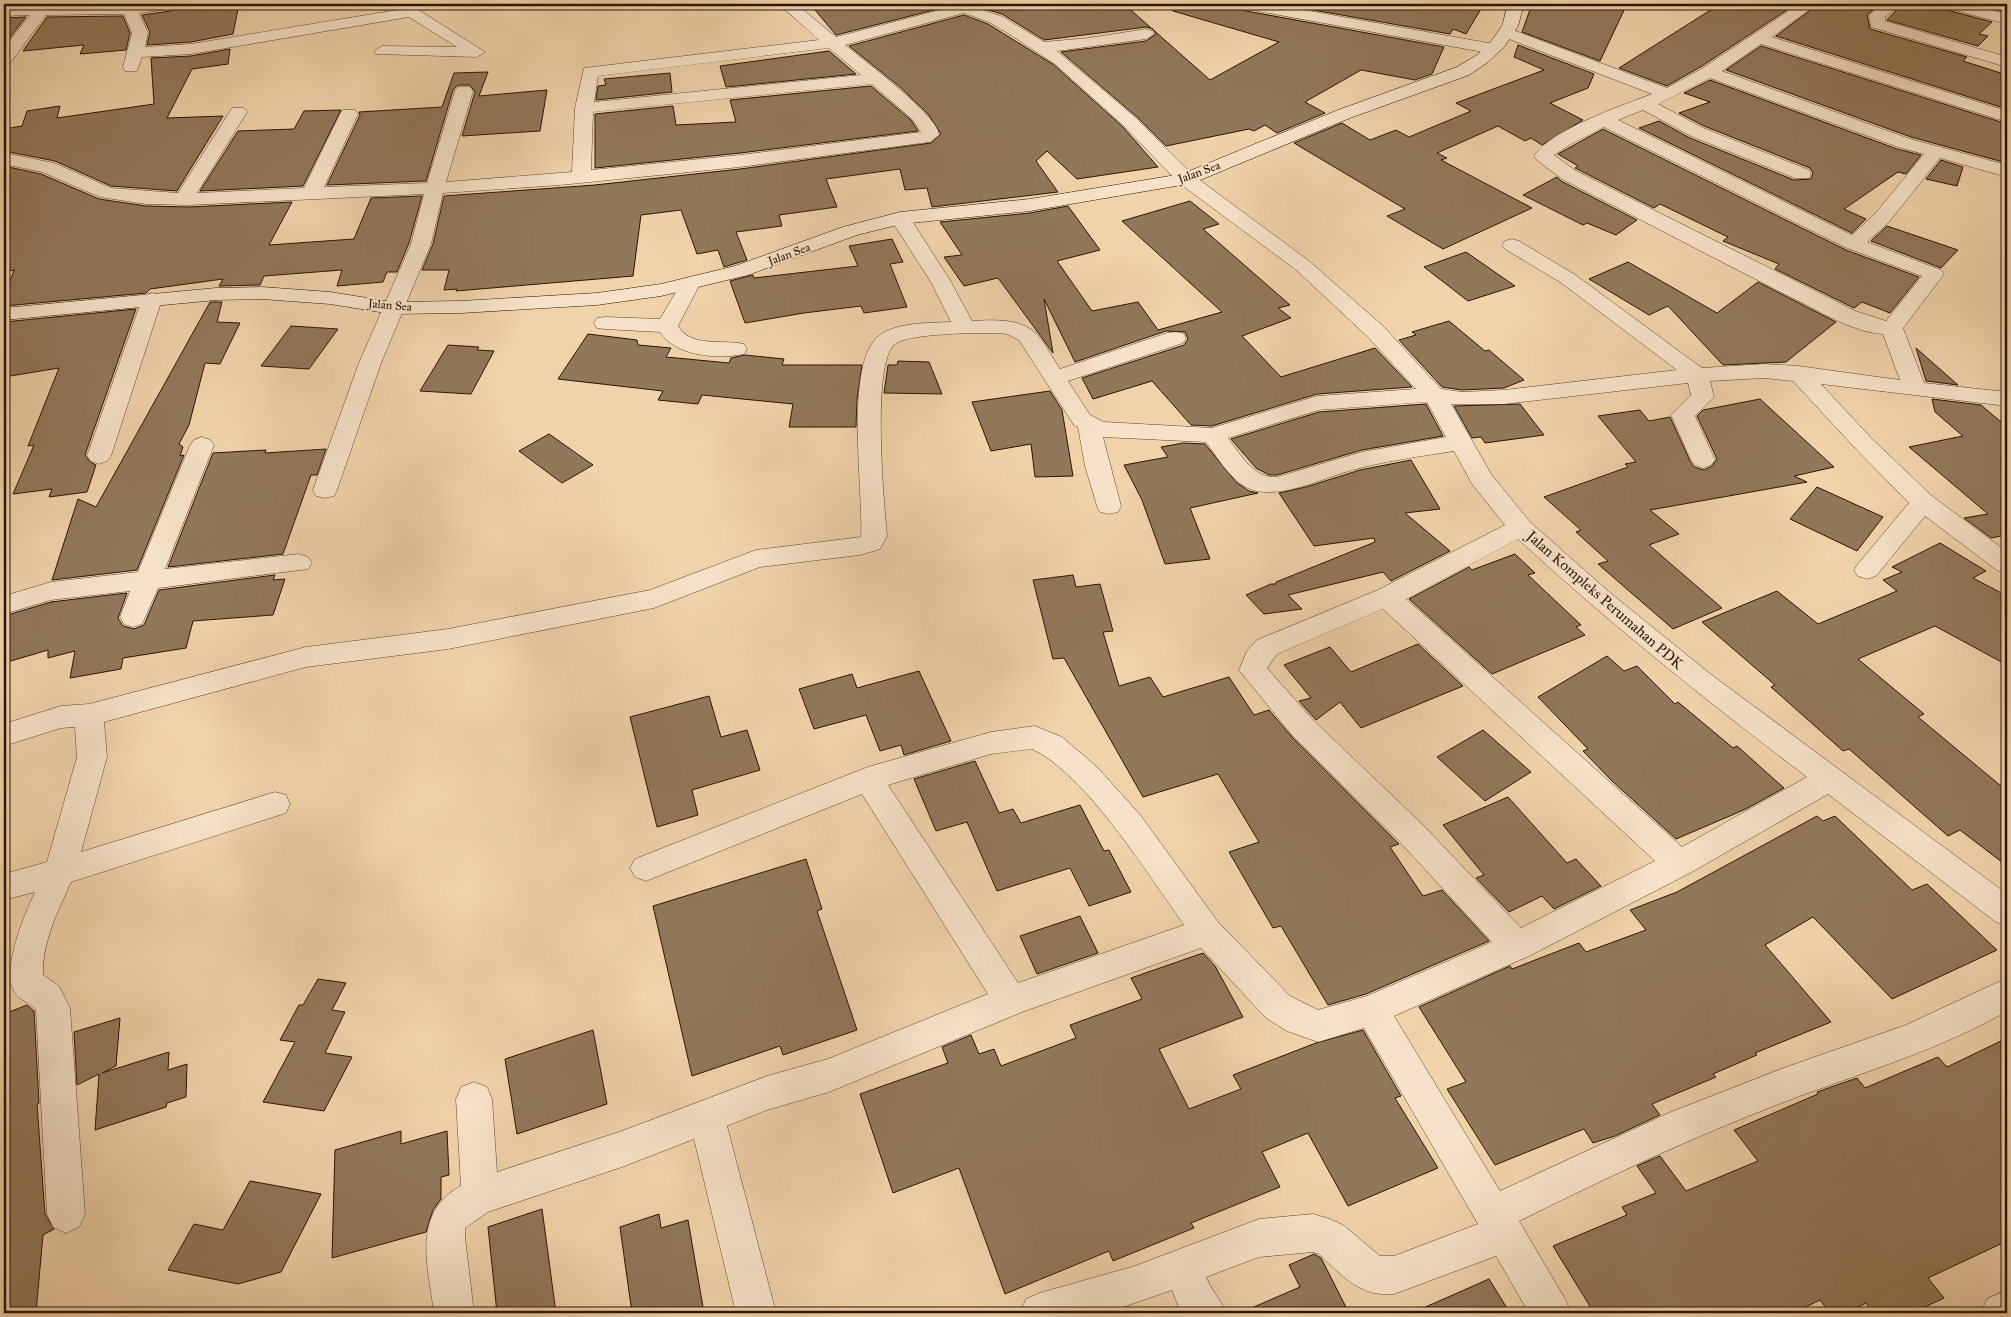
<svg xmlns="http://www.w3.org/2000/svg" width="2011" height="1317" viewBox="0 0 2011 1317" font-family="'IM FELL Great Primer',serif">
<rect width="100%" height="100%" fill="#f1d3aa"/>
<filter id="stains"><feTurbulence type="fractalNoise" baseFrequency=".004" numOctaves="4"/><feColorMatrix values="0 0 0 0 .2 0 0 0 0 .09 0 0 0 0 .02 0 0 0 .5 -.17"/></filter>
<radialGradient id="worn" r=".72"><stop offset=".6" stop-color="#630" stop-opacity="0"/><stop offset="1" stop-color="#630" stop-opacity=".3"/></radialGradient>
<g fill="#92775a" stroke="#2b1404">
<polygon points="181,4 181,8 239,4 233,34 191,42 147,45 150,32 142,15 171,11"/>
<polygon points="810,4 957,4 836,35"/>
<polygon points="968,4 1124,4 1210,80 1279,42 1173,11 1174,4 1236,4 1246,11 1444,47 1432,74 1415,80 1361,70 1305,102 1325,113 1277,133 1265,125 1254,131 1249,129 1166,146 1137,117 1061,52 1146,41 1156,34 1153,29 1146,27 1044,40 1002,14"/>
<polygon points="1279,4 1484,4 1466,34 1453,29 1450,34"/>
<polygon points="1532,4 1627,4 1600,61 1522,32"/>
<polygon points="1720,4 1796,4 1702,66 1667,86 1619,68"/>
<polygon points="1819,4 1879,4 1867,15 1870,29 1967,57 1963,61 2007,75 2007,109 1776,36"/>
<polygon points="1902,4 1938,4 1943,9 1992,22 1979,34 1988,36 1978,46 1887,20"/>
<polygon points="1972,4 2007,4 2007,9 2004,11"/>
<polygon points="964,15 988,24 1054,65 1123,127 1158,167 1077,179 1047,151 1036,161 1058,192 932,207 927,188 905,190 900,169 826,179 837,207 779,215 782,226 736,232 747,260 724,267 718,250 697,254 681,210 641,215 633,276 456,291 457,289 444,290 449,270 422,270 433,244 444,196 595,185 740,169 931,143 941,134 928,114 900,87 849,46"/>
<polygon points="123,16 130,33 126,50 80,54 84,45 23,51 47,17"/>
<polygon points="26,17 4,45 4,18"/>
<polygon points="1518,45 1594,74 1588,88 1550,103 1583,120 1542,145 1531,138 1525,141 1498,126 1437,153 1447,158 1441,160 1532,208 1443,249 1387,216 1405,209 1294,143 1342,123 1370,140 1396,130 1409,137 1471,111 1456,103 1544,70 1514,57"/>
<polygon points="1761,46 2007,124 2007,163 1911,137 1726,70"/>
<polygon points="230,49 228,64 192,69 167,118 223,116 177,191 111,186 55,161 4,151 4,129 22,126 27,111 60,106 57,118 154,104 151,58 191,56"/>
<polygon points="829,51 856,74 726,87 720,66"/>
<polygon points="488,72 479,96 547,90 540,131 462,136 475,92 470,85 458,85 453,90 426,181 327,185 360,115 359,112 442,107 454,73"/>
<polygon points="670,73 672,92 596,100 598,86 606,85 604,79"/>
<polygon points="1710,80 1897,149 1921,155 1906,174 1898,172 1844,209 1866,219 1852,233 1639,128 1659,121 1690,138 1794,180 1811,179 1813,173 1810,168 1704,126 1679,113 1710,102 1684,93"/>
<polygon points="871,86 911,120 918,131 740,153 595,168 595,114 673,106 676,125 736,122 730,100"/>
<polygon points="341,110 303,186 200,191 238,131 294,129 304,111"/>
<polygon points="1603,129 1846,250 1919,277 1890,313 1862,302 1854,308 1775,269 1779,264 1723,241 1728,237 1660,204 1654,208 1577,169 1575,168 1578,166 1558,154"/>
<polygon points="1941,160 1963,167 1957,186 1926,179"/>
<polygon points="4,166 41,174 99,199 146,206 189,207 292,202 269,245 354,239 371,198 422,196 409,243 397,272 387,272 383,282 337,286 342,270 264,276 260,285 219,286 223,279 150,289 146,293 4,306 4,298 14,270 4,272"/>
<polygon points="1557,177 1561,181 1637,220 1616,235 1587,223 1583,225 1523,195"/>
<polygon points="1190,201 1219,224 1203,229 1290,305 1278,308 1291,318 1242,336 1281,377 1375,348 1412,387 1317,394 1212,426 1191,425 1152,381 1093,399 1082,378 1184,345 1188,339 1185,332 1166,331 1075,362 1044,299 1053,353 998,278 964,286 944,257 962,255 940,222 1030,213 1068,206 1100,250 1057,261 1092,311 1138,302 1158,330 1222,312 1122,221"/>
<polygon points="1887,226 1958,250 1941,268 1871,241"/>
<polygon points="892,239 903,262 890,264 907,307 864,313 861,306 804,313 745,323 730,281 753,275 754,278 858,266 849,246"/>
<polygon points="1466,252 1515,286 1468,301 1424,267"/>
<polygon points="1628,262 1717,313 1758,282 1836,322 1786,362 1723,365 1668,306 1649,315 1589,279"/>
<polygon points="210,302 222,302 217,322 240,323 220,364 205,363 189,425 179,444 183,447 180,456 184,455 137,570 52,580 78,499 96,507"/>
<polygon points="136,309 85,455 90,462 96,465 87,492 49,497 52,489 13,494 34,445 28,446 59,368 4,377 4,322"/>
<polygon points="1449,321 1485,351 1489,350 1524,380 1504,388 1462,390 1442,387 1399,340 1416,335 1412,332"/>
<polygon points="291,326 338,329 309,369 261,366"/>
<polygon points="588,334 637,340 638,345 671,348 666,357 729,363 731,358 745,355 784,359 782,365 862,365 857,399 856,427 789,427 793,404 702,395 698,404 658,400 663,391 558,379"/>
<polygon points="448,345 479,347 477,350 494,351 471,394 420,391"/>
<polygon points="1916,348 1958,385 1926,381"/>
<polygon points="898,361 929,362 942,394 884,393 888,365 897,365"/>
<polygon points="1050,391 1062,410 1073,476 1035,477 1031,444 991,451 972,402"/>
<polygon points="1760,399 1834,467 1794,476 1807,482 1650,510 1679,534 1649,545 1722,608 1673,629 1598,564 1608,561 1576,532 1581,530 1544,497 1628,467 1625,464 1636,462 1598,416 1640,410 1649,421 1670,417 1690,461 1694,467 1704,470 1712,466 1717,459 1697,416 1703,410"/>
<polygon points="1932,399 1981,405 2007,427 2007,535 1991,538 1964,518 1988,514 1909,447 1963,436 1935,412"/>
<polygon points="1426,404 1443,436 1362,450 1277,475 1269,475 1256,468 1231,439 1319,412"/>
<polygon points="1520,404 1544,435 1485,443 1481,437 1472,438 1454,406"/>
<polygon points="549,434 593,465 562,483 519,451"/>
<polygon points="1183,443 1205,444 1236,482 1249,491 1258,493 1190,508 1210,559 1165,564 1142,500 1124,465 1168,457 1161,447"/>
<polygon points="326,449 317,475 311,475 283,554 168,567 213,453 266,450 265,453"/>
<polygon points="1411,460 1440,509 1405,513 1450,551 1391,581 1383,572 1288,595 1302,609 1264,614 1246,595 1271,584 1276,584 1276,582 1375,542 1374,538 1314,546 1279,493 1306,487 1360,470"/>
<polygon points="1817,487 1883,517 1857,551 1790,519"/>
<polygon points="1940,543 1986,571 1973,578 2007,596 2007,665 1935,626 1858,659 1924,714 1918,717 2007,791 2007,866 1960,830 1948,836 1849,749 1843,751 1771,687 1775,685 1702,622 1777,591 1818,624 1897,591 1883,580 1902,572 1892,567"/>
<polygon points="1515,554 1535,573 1528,575 1581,625 1576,627 1585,635 1492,674 1409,599 1469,567 1472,570"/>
<polygon points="275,575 273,580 285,579 273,615 193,621 186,648 123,658 121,669 70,678 75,651 48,658 48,650 4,663 4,616 51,602 127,593 118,618 123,626 134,629 144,625 159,590"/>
<polygon points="1073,575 1076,587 1100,584 1113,631 1103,632 1119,686 1150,677 1163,697 1229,677 1254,715 1269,710 1292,737 1399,844 1390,847 1423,896 1442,890 1489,941 1366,994 1328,1005 1281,926 1273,928 1229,852 1259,842 1218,774 1143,797 1064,658 1053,659 1033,580"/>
<polygon points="1418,644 1463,686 1361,728 1340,702 1316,720 1299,701 1311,698 1284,665 1330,647 1351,672"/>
<polygon points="1607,656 1624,671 1637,666 1675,704 1678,702 1733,748 1737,746 1784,788 1746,809 1676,839 1612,781 1583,751 1588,749 1538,697"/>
<polygon points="919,671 951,741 904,755 901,745 880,751 866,715 814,729 799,689 852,674 857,688"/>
<polygon points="709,696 721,737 747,730 760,770 692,790 698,815 657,827 630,717"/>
<polygon points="1483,730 1531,772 1485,801 1437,757"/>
<polygon points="975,761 999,813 1013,809 1021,823 1080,805 1104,851 1109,850 1131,892 1089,906 1070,868 997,891 967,822 936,831 914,779"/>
<polygon points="1508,797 1567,863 1576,859 1601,886 1554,909 1542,896 1509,912 1476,878 1484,875 1443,825"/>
<polygon points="1817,816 1823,821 1835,816 1912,890 1927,884 1997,950 1892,999 1813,917 1765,945 1831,1022 1755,1053 1757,1055 1713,1074 1716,1077 1652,1104 1660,1115 1615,1136 1593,1143 1584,1129 1495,1165 1447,1089 1466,1082 1419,1007 1510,966 1512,969 1579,943 1586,952 1646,930 1630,910 1677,892"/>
<polygon points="806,859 822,909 817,911 857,1030 783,1055 780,1046 692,1076 653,906"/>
<polygon points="1080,916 1098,953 1037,974 1020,936"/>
<polygon points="1203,953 1215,966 1243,1017 1159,1049 1189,1109 1241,1089 1233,1075 1316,1043 1363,1030 1401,1096 1395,1098 1438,1168 1348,1206 1308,1133 1262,1152 1280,1187 1191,1223 1194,1228 1113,1261 1109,1251 1005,1294 959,1168 893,1193 860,1094 948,1063 942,1047 971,1035 979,1054 994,1049 1001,1066 1076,1038 1070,1025 1142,999 1131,978"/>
<polygon points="318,979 346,983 332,1010 345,1012 325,1053 352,1057 324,1111 263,1102 295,1042 280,1040 299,1005 303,1005"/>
<polygon points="27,1005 34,1011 39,1103 37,1104 45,1214 54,1229 43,1235 36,1313 4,1313 4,1014"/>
<polygon points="120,1018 116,1066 102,1073 169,1052 168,1070 187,1064 186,1097 167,1103 166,1107 95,1130 99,1074 77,1085 74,1032"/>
<polygon points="593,1030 607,1104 517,1134 505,1059"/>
<polygon points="2007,1038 2007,1241 1928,1278 1944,1298 1912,1313 1873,1313 1866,1303 1845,1313 1830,1313 1820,1300 1793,1313 1594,1313 1553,1246 1627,1215 1622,1207 1656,1193 1637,1166 1648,1161 1660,1156 1686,1191 1758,1161 1734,1130 1818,1094 1817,1092 1857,1078 1865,1088 1938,1057 1947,1067"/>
<polygon points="401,1131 401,1144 447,1131 449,1175 441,1177 441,1199 433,1210 426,1232 332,1258 335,1150"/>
<polygon points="250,1181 321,1194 281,1272 238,1284 168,1270 194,1224 223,1230"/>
<polygon points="542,1209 556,1313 497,1313 488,1227"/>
<polygon points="659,1214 661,1228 688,1220 704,1313 632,1313 620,1227"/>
<polygon points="1314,1254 1321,1258 1349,1313 1240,1313 1300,1287 1289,1265"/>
<polygon points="1489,1279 1510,1313 1412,1313"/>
</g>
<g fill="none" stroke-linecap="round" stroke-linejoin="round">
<g stroke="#5c442e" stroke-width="1">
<g id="street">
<polygon points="179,4 171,9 139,13 148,33 145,47 191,44 397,10 390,4 409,4 485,52 477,57 376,54 374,51 382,46 457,47 409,17 191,54 142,57 137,71 125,71 123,67 132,33 124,14 46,15 10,63 4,64 4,48 30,15 4,16 4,6"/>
<path d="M 779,4 L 796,4 L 836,37 L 963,4 L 1001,16 L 1044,42 L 1089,38 L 1146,29 L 1152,31 L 1154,34 L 1146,39 L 1057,51 L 1136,118 L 1193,175 L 1309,261 L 1383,326 L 1441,389 L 1462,392 L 1504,390 L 1677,370 L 1560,282 L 1505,249 L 1502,245 L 1505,241 L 1512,239 L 1519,241 L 1574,274 L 1702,368 L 1764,364 L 1798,366 L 1900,380 L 1883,334 C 1851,332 1818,310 1789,296 C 1713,258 1638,218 1562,179 L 1537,160 L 1534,156 C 1552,129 1621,106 1652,94 L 1501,36 L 1499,33 L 1501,30 L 1513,30 L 1667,88 L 1703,68 L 1799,4 L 1817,4 L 1772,37 L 2007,111 L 2007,122 L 1761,44 L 1722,71 L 1910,139 L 2007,165 L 2007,177 L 1940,158 L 1889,222 L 1867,242 L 1941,270 L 1944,274 L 1903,328 L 1924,383 L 2007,392 L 2007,406 L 1821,384 L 1872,439 L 1932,496 L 2007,552 L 2007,574 L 1998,571 L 1925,516 L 1876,576 L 1867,579 L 1858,576 L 1854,570 L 1858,564 L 1909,503 L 1856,449 L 1793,381 L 1764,378 L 1710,381 L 1714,397 L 1695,416 L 1715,460 L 1711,465 L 1703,468 L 1695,465 L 1691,460 L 1671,415 L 1691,395 L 1688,383 L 1504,404 L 1451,404 L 1491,474 L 1530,522 L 1608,591 L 1709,673 L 2007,894 L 2007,926 L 1996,922 L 1828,794 L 1690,873 L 1529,956 L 1394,1016 L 1500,1191 L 1671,1112 L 1781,1069 L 1906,1025 L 2007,978 L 2007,1011 C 1936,1052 1856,1074 1779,1104 C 1690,1138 1604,1179 1519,1221 L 1565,1299 L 1571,1313 L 1529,1313 L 1496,1256 L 1394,1294 C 1359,1297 1343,1276 1319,1254 L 1313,1252 L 1259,1257 L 1206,1277 C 1211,1290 1221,1300 1226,1313 L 1181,1313 L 1172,1290 L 1106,1313 L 1020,1313 L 1026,1299 L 1040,1293 L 1135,1266 L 1259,1219 L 1313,1214 L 1330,1219 L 1343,1225 L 1380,1256 L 1394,1256 L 1478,1224 L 1364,1028 L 1318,1042 L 1287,1031 L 1266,1018 L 1201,948 L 1022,1012 L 829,1092 L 767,1110 L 727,1126 L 776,1313 L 736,1313 L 694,1139 L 622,1167 L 488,1212 L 465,1228 L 465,1237 L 474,1313 L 434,1313 C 428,1266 411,1213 461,1186 L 456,1099 L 461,1087 L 474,1082 L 487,1087 L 492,1099 L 497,1172 L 622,1131 L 767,1076 L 828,1059 L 988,994 L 862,794 L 646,881 L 635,877 L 630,868 L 635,859 L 868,767 L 991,732 L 1035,726 L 1062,737 L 1097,767 L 1141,816 L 1218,922 L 1290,996 L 1318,1010 L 1367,996 L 1492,942 L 1399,841 L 1293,736 L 1239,670 L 1247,651 L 1257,640 L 1378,590 L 1505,525 L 1472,484 L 1454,451 C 1423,456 1391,460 1360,468 C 1328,475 1282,501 1250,489 C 1231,481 1218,458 1206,442 L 1103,437 L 1121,506 L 1118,512 L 1109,514 L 1100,512 L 1097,506 L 1085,466 L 1078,427 L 1074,425 L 1019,340 L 1007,334 L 998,333 C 977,333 910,333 895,344 C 871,362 884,504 887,536 L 880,549 L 860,555 L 760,567 L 654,608 L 448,649 L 306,667 L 104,722 L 107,757 L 81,852 L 275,792 L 286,795 L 290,804 L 286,813 L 71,882 C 58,911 42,942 43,975 L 59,986 L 70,1008 L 85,1214 L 79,1227 L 66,1233 L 53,1227 L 47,1214 L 36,1010 C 30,1003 20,1000 15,993 C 0,972 25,913 35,892 L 4,900 L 4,874 L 47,862 L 77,757 L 75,727 L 61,728 L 4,746 L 4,724 L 61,706 L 89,704 L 306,647 L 448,629 L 650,590 L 756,550 L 861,537 C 864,495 843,361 880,335 C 898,322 930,323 951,322 L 931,282 L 890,218 L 893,214 L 907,214 L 910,218 L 951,282 L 972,321 C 991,320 1017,318 1033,331 C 1044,339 1052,358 1060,369 L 1167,333 L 1175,332 L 1183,333 L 1186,338 L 1183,343 L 1068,381 L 1090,415 L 1104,422 L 1212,428 L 1317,396 L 1416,389 L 1367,336 L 1295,269 L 1179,183 L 1124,126 L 1055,64 L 1006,32 L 989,22 L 964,13 L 845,45 C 862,59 939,116 939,135 L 930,142 L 740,167 L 560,185 L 443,193 L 431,244 L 381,363 L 337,490 L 334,496 L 325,498 L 316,496 L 313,490 L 359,363 L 411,244 L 424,194 L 189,205 L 146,204 L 100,197 L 42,172 L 4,164 L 4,153 L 54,163 L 111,188 L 178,193 L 232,108 L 244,108 L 247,112 L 197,193 L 304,188 L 340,114 L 343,110 L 355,110 L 358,114 L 324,187 L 427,183 L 455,91 L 458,87 L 470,87 L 473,91 L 446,182 L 572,172 L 575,108 L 584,68 L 819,40 ZM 829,48 L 861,75 L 594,102 L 598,76 ZM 1710,78 L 1898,147 L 1924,154 L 1875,214 L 1852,235 L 1618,120 L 1643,110 L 1691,136 L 1795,178 L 1809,178 L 1811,174 L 1809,170 L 1703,128 L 1658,104 ZM 872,84 L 912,119 L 921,132 L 740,155 L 591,170 L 593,112 ZM 1604,127 L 1847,248 L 1922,276 L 1886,321 L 1855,311 L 1576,171 L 1554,155 L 1569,145 ZM 1427,402 L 1446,437 L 1362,452 L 1277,477 C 1254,479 1240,454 1228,438 L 1319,410 ZM 1518,539 C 1610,624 1707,701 1807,777 L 1682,847 L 1406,599 ZM 1383,609 L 1655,861 L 1521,928 L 1421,823 L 1313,720 L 1267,668 L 1277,654 ZM 1032,749 C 1086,774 1149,876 1184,925 L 1018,983 L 888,785 L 991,754 Z"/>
<polygon points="1238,4 1270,4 1494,44 1502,49 1494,54 1246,9"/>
<polygon points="1882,4 1900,4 1885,17 1885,21 2007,57 2007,67 1871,27 1869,15"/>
<polygon points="1940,4 1965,4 2007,14 2007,24 1943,7"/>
<path d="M 690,278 L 697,280 L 700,284 L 678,326 C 691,348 722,339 744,344 L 747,349 L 744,354 C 718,360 675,356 660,332 L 605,329 L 597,328 L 594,323 L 597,318 L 605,317 L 660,319 L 683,280 Z"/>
<polygon points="152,293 159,295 162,299 111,456 107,461 99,464 91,461 87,456 142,299 145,295"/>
<polygon points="202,437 210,440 214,445 165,569 299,554 308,557 312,563 308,569 158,588 142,624 133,627 124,624 120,617 130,591 51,600 4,614 4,596 51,582 138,572 190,445 194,440"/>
<polygon points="2007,1290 2007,1313 1981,1313 1987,1299"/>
</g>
</g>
<g stroke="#2b1404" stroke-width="1">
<polygon id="secondary" points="1508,4 1524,4 1518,26 1504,47 1488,62 1469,75 1350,118 1193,183 1030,211 901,224 857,235 748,275 661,296 597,305 461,313 392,314 330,304 262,299 216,300 4,320 4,308 216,288 262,287 330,292 392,302 461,301 597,293 661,284 735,266 843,227 900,212 1030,199 1182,174 1338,110 1457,67 1477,55 1492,40 1502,26"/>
</g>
<polyline stroke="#2b1404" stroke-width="2" stroke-dasharray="2.5 2" stroke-linecap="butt" points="1145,10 1151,4"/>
<use href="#street" fill="#f6e2c8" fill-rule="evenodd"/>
<use href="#secondary" fill="#f6e2c8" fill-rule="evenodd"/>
</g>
<g text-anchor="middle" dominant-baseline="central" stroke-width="4" stroke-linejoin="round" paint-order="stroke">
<g font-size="12" fill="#2b1404" stroke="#f6e2c8">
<text transform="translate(1199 172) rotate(-20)">Jalan Sea</text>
<text transform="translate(789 254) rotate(-20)">Jalan Sea</text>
<text transform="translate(390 305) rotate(5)">Jalan Sea</text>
</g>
<g font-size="15" fill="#2b1404" stroke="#f6e2c8">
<text transform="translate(1605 600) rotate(41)">Jalan Kompleks Perumahan PDK</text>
</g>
</g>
<rect width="2011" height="1317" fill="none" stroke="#f1d3aa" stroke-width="20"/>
<rect x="5" y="5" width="2001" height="1307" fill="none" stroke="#2b1404" stroke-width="2.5"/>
<rect x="10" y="10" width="1991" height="1297" fill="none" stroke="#2b1404"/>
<rect width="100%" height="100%" filter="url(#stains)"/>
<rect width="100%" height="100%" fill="url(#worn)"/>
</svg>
